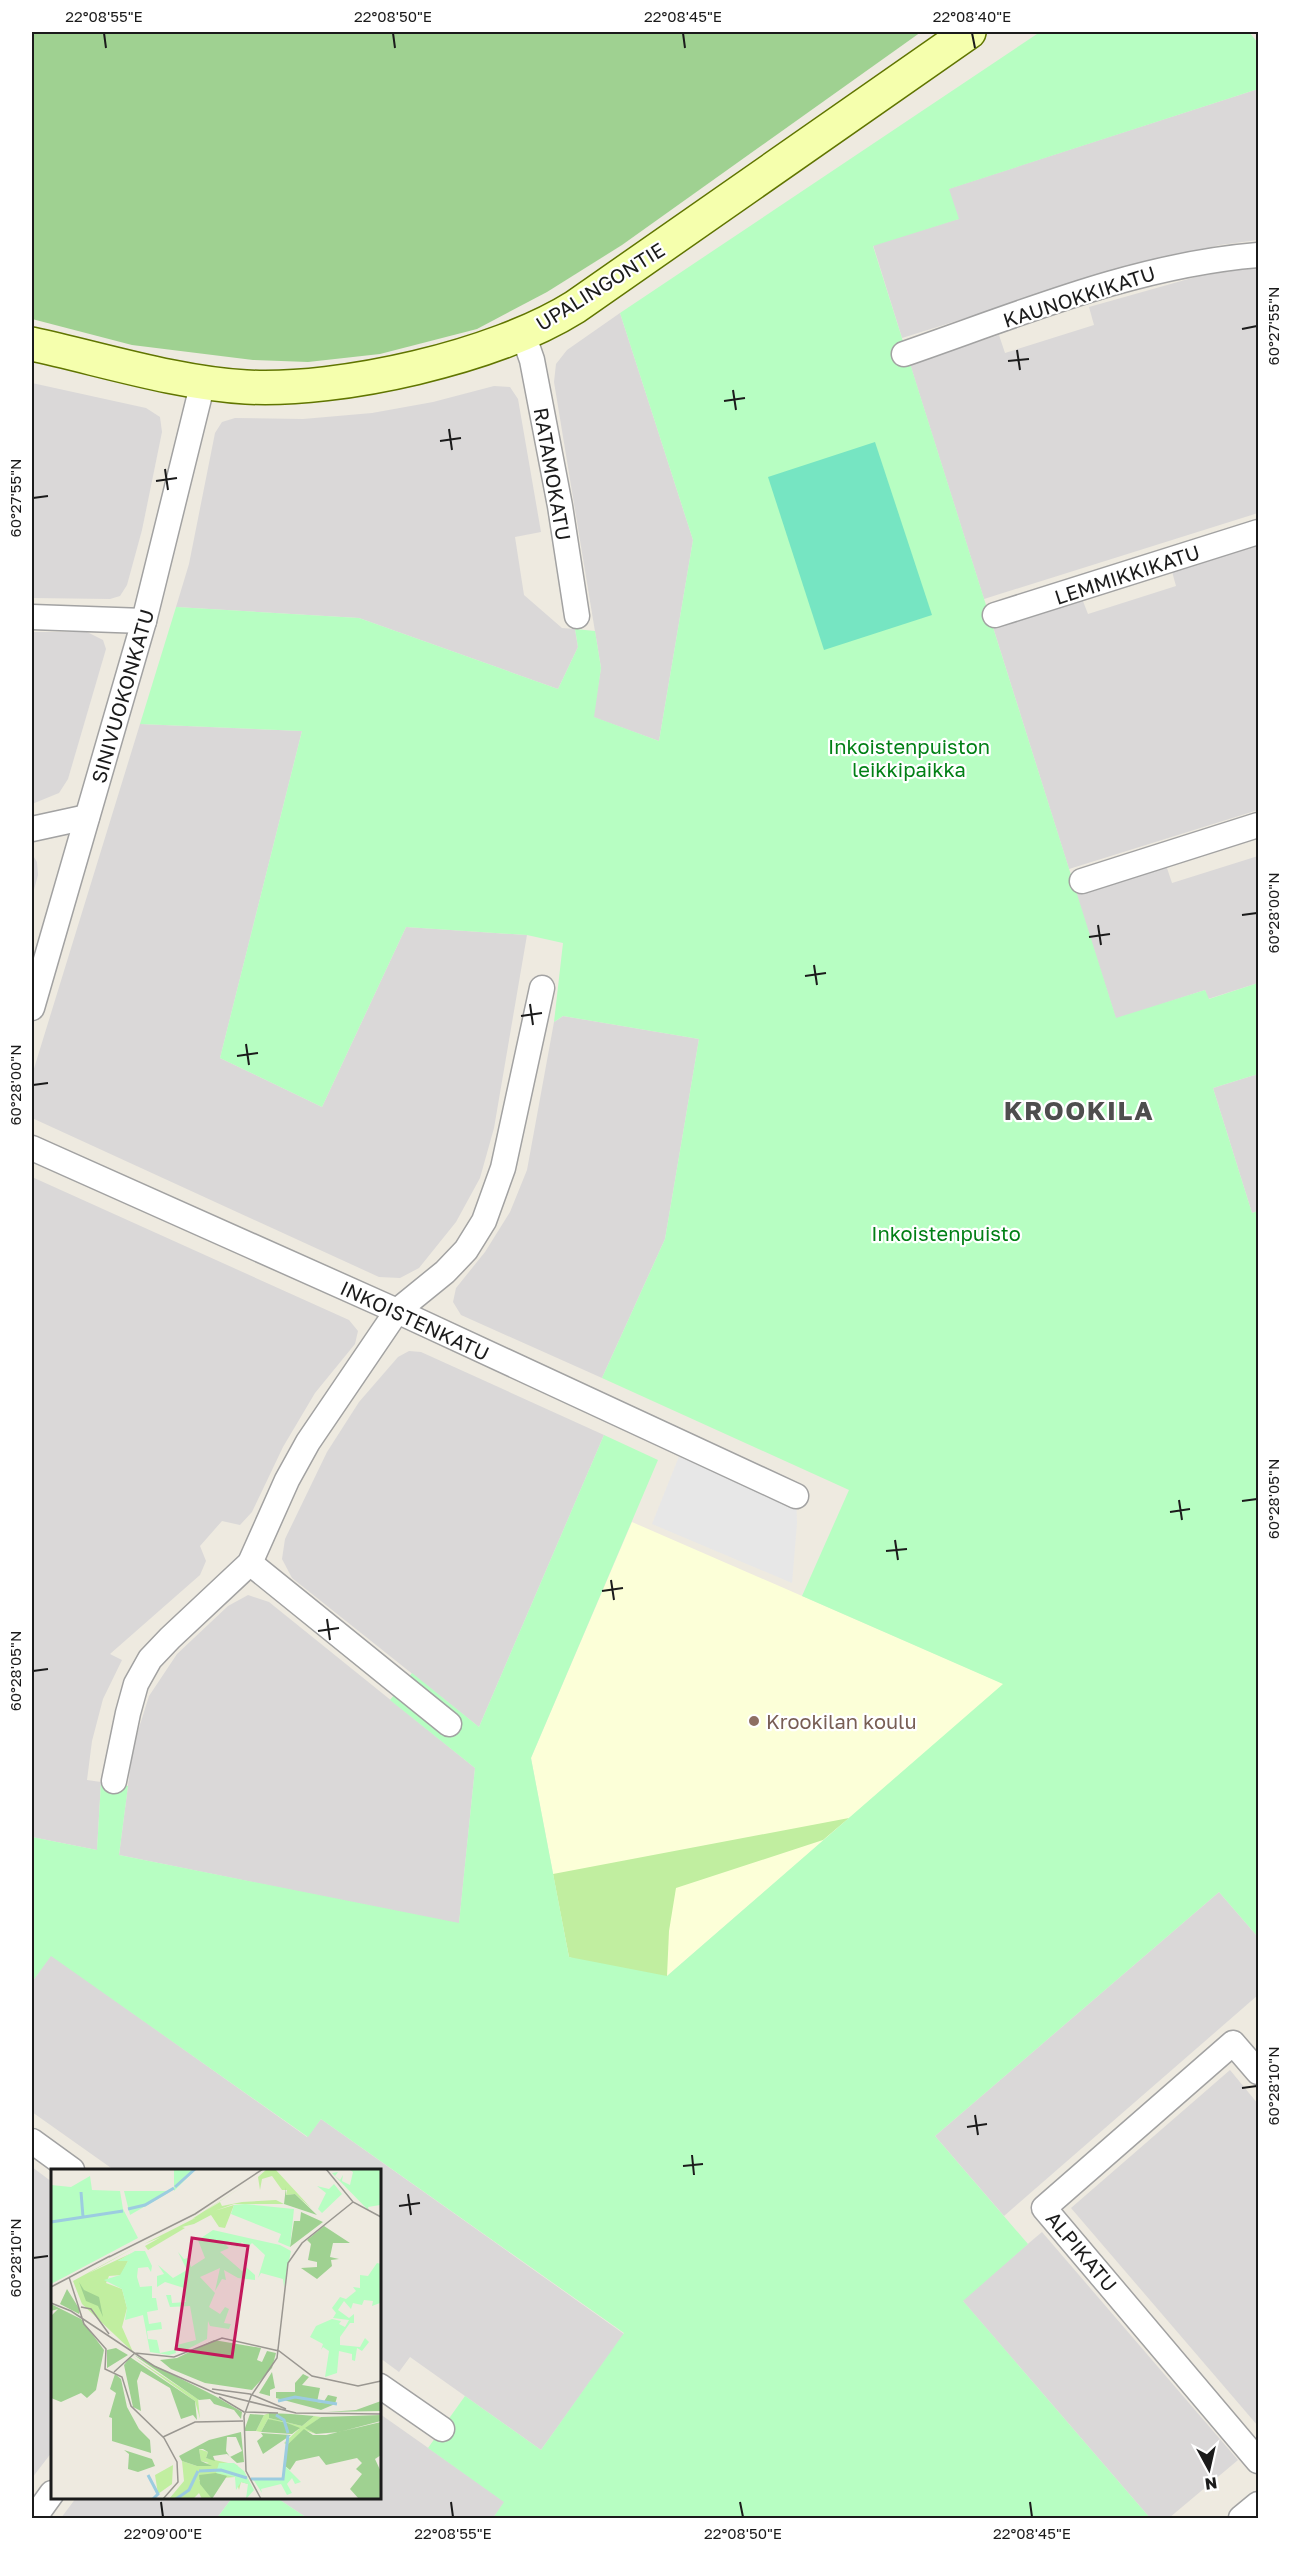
<svg xmlns="http://www.w3.org/2000/svg" width="1290" height="2550" viewBox="0 0 1290 2550" font-family="'Golos Text',sans-serif">
<rect width="100%" height="100%" fill="#eeeae0"/>
<g fill="#dad8d8">
<polygon points="1258,89 1258,240 1220,245 1119,270 902,338 873,245 958,219 948,189"/>
<polygon points="1258,267 1258,513 984,599 910,364 999,335 1005,353 1094,325 1089,307 1199,276"/>
<polygon points="620,313 693,540 659,741 593,717 601,668 554,382 556,364 567,350"/>
<polygon points="32,383 146,408 160,417 162,432 142,530 127,585 120,596 110,599 32,598"/>
<polygon points="494,386 510,387 518,399 541,532 515,537 524,595 562,628 575,629 578,647 558,689 359,618 176,607 189,564 215,433 222,422 235,418 303,419 372,413 433,402"/>
<polygon points="1258,540 1258,810 1069,869 992,624 1081,596 1088,614 1176,586 1171,568"/>
<polygon points="32,632 87,632 103,640 106,649 68,779 59,793 32,804"/>
<polygon points="140,724 302,731 220,1058 322,1107 406,927 527,935 494,1128 480,1178 456,1222 419,1268 400,1278 379,1277 32,1118 32,1075"/>
<polygon points="32,854 37,862 38,875 32,897"/>
<polygon points="1258,856 1258,983 1208,999 1205,990 1116,1019 1076,893 1166,865 1172,883"/>
<polygon points="563,1016 699,1039 665,1239 602,1378 461,1315 453,1302 456,1288 485,1252 510,1212 527,1170 554,1022"/>
<polygon points="1258,1074 1258,1211 1252,1213 1213,1088"/>
<polygon points="32,1177 349,1320 358,1331 355,1344 315,1393 283,1447 252,1512 240,1525 222,1521 200,1546 206,1561 200,1575 110,1654 122,1660 103,1699 92,1741 87,1780 101,1782 97,1850 32,1837"/>
<polygon points="409,1351 421,1352 604,1435 479,1727 292,1578 282,1559 285,1539 327,1452 359,1402 398,1357"/>
<polygon points="248,1595 269,1602 475,1768 459,1924 119,1855 133,1747 149,1696 177,1654 228,1606"/>
<polygon points="1219,1892 1258,1937 1258,1995 1004,2216 935,2136"/>
<polygon points="51,1955 307,2137 321,2119 624,2334 541,2450 410,2357 399,2372 380,2358 380,2170 114,2170 32,2112 32,1982"/>
<polygon points="1230,2070 1258,2104 1258,2426 1071,2208"/>
<polygon points="32,2167 52,2182 52,2452 32,2478"/>
<polygon points="1042,2232 1238,2460 1169,2518 1150,2518 962,2300"/>
<polygon points="380,2414 505,2502 493,2518 307,2518 277,2498 380,2498"/>
<polygon points="76,2498 232,2498 217,2518 61,2518"/>
</g>
<polygon fill="#fcffd8" points="632,1522 1004,1684 667,1976 569,1957 531,1758"/>
<polygon fill="#c1eea0" points="849,1818 823,1840 676,1888 669,1931 667,1976 731,2019 569,1957 553,1874"/>
<polygon fill="#9fd191" points="32,32 921,32 622,245 547,292 477,329 380,354 308,362 253,360 132,345 32,319"/>
<g fill="#b7fec2">
<polygon points="1040,32 1249,32 1258,43 1258,89 949,189 959,219 873,246 1116,1018 1205,990 1209,999 1258,983 1258,1074 1213,1088 1252,1213 1258,1211 1258,1937 1219,1892 935,2136 1028,2244 963,2301 1150,2518 493,2518 504,2502 428,2448 465,2396 541,2450 624,2333 321,2119 308,2137 51,1956 32,1982 32,1837 97,1850 101,1782 128,1786 119,1855 459,1923 475,1768 390,1700 412,1673 479,1727 604,1435 658,1460 531,1758 569,1957 667,1976 1003,1684 802,1596 849,1490 602,1378 665,1239 699,1039 563,1016 554,1022 563,943 527,935 406,927 322,1107 220,1058 302,731 140,724 176,607 359,618 558,689 578,647 575,629 595,631 601,668 594,717 659,741 693,540 620,313"/>
<polygon points="232,2498 277,2498 307,2518 217,2518"/>
</g>
<polygon fill="#76e5c2" points="875,442 932,615 824,650 768,477"/>
<polygon fill="#e7e7e7" points="684,1444 796,1496 797,1523 792,1583 652,1524"/>
<g fill="none" stroke-linecap="round" stroke-linejoin="round">
<g stroke="#a2a2a2" stroke-width="27">
<g id="street">
<polyline points="523,334 532,360 560,506 577,616"/>
<path d="M 904,354 C 1020,314 1135,265 1258,255"/>
<polyline points="995,615 1258,532"/>
<polyline points="32,617 144,621"/>
<polyline points="32,829 87,817"/>
<polyline points="1082,881 1258,825"/>
<polyline points="32,1008 144,621 203,382"/>
<polyline points="32,1148 397,1311 796,1496"/>
<polyline points="250,1563 449,1724"/>
<polyline points="114,1781 128,1713 136,1684 150,1659 170,1638 250,1563 287,1480 308,1442 397,1311 445,1272 466,1250 484,1221 503,1168 542,988"/>
<polyline points="1258,2072 1233,2043 1044,2208 1258,2461"/>
<polyline points="32,2141 72,2170"/>
<polyline points="380,2386 442,2429"/>
<polyline points="34,2518 52,2493"/>
<polyline points="1241,2518 1258,2504"/>
</g>
</g>
<g stroke="#607500" stroke-width="36">
<path id="secondary" d="M 32,344 C 101,359 176,383 246,387 C 341,392 495,357 575,307 L 969,32"/>
</g>
<use href="#street" stroke="#fff" stroke-width="24"/>
<use href="#secondary" stroke="#f5ffad" stroke-width="33"/>
</g>
<path fill="none" stroke="#1b1b1b" stroke-width="2" d="M 104,33 L 106,48M 393,33 L 395,48M 683,33 L 685,48M 972,33 L 975,48M 1242,329 L 1257,326M 1017,350 L 1020,370M 1008,361 L 1029,359M 733,390 L 736,410M 724,401 L 745,398M 449,429 L 452,450M 440,441 L 461,438M 165,469 L 168,490M 156,481 L 177,478M 33,498 L 48,496M 1242,915 L 1257,913M 1098,925 L 1101,945M 1089,937 L 1110,934M 814,965 L 817,985M 805,976 L 826,973M 530,1004 L 533,1025M 521,1016 L 542,1013M 246,1044 L 249,1065M 237,1056 L 258,1053M 33,1085 L 48,1083M 1179,1500 L 1182,1520M 1242,1501 L 1257,1499M 1170,1512 L 1190,1509M 895,1540 L 898,1560M 886,1551 L 907,1549M 611,1580 L 614,1600M 602,1591 L 623,1588M 327,1619 L 330,1640M 318,1631 L 339,1628M 33,1671 L 48,1669M 1242,2088 L 1257,2086M 975,2115 L 978,2135M 967,2127 L 987,2124M 692,2155 L 694,2175M 683,2166 L 703,2164M 408,2194 L 411,2215M 399,2206 L 420,2203M 33,2258 L 48,2256M 161,2502 L 163,2517M 451,2502 L 453,2517M 740,2502 L 743,2517M 1030,2502 L 1032,2517"/>
<circle fill="#8d6e63" stroke="#fff" stroke-width="2" cx="754" cy="1721" r="6"/>
<g text-anchor="middle" dominant-baseline="central" stroke-width="4.5" stroke-linejoin="round" paint-order="stroke">
<g font-size="20" fill="#1b1b1b" stroke="#fff">
<text transform="translate(600 286) rotate(-32)">UPALINGONTIE</text>
<text transform="translate(1079 296) rotate(-18)">KAUNOKKIKATU</text>
<text transform="translate(553 474) rotate(80)">RATAMOKATU</text>
<text transform="translate(1127 574) rotate(-18)">LEMMIKKIKATU</text>
<text transform="translate(122 696) rotate(-74)">SINIVUOKONKATU</text>
<text transform="translate(415 1320) rotate(25)">INKOISTENKATU</text>
<text transform="translate(1082 2251) rotate(50)">ALPIKATU</text>
</g>
<g font-size="20" fill="#028016" stroke="#fff">
<text x="909" y="746">Inkoistenpuiston<tspan x="909" dy="23">leikkipaikka</tspan></text>
<text x="946" y="1233">Inkoistenpuisto</text>
</g>
<g font-size="20" fill="#785e54" stroke="#fff" text-anchor="start">
<text x="766" y="1721">Krookilan koulu</text>
</g>
<g font-size="26" font-weight="bold" letter-spacing="1.5" fill="#4e4e4e" stroke="#fff">
<text x="1079" y="1110">KROOKILA</text>
</g>
</g>
<g transform="translate(51 2169)">
<rect width="330" height="330" fill="#eeeae0"/>
<path d="M 216,0 L 224,0 L 260,39 L 244,25 L 235,26 L 236,21 L 231,21 L 221,7 L 211,10 L 209,21 L 207,8 ZM 192,17 L 154,42 L 169,33 L 171,37 L 191,33 L 225,31 L 233,35 L 183,35 L 141,50 ZM 183,36 L 174,59 L 168,58 L 160,46 L 143,55 L 131,58 L 134,59 L 97,81 L 94,77 L 110,68 L 93,75 L 150,46 ZM 90,75 L 38,104 L 81,84 L 67,92 L 77,92 L 70,106 L 58,107 L 55,114 L 71,120 L 76,139 L 71,158 L 82,183 L 31,135 L 22,112 ZM 81,187 L 147,230 L 149,250 L 144,232 ZM 218,244 L 218,249 L 251,257 L 263,247 L 270,248 L 255,259 L 265,265 L 253,261 L 236,276 L 233,274 L 248,260 L 217,250 L 210,263 L 205,262 L 213,246 ZM 148,280 L 157,283 L 155,289 L 186,296 L 197,315 L 190,313 L 188,321 L 184,308 L 148,311 L 161,330 L 151,330 L 148,324 L 142,330 L 118,330 L 133,312 L 131,292 L 146,297 L 158,294 L 150,292 ZM 122,296 L 121,315 L 107,325 L 104,306 Z" fill="#c1eea0"/>
<path d="M 235,18 L 235,26 L 244,25 L 266,46 L 233,35 ZM 250,43 L 272,53 L 239,78 L 243,52 L 249,52 ZM 273,57 L 299,74 L 282,74 L 279,88 L 288,90 L 280,91 L 281,97 L 266,110 L 250,99 L 266,98 L 266,93 L 257,91 L 260,75 L 256,71 ZM 28,113 L 33,121 L 48,128 L 52,148 L 47,137 L 35,132 ZM 16,120 L 29,141 L 28,145 L 9,135 ZM 0,135 L 30,150 L 53,181 L 45,221 L 36,229 L 30,224 L 10,233 L 0,229 L 0,147 L 7,140 L 0,142 ZM 163,171 L 210,179 L 206,191 L 211,193 L 216,182 L 225,184 L 221,199 L 201,221 L 154,214 L 120,200 L 109,191 L 126,189 ZM 65,179 L 77,186 L 56,199 L 56,181 ZM 83,186 L 164,227 L 191,243 L 190,250 L 183,241 L 163,235 L 159,230 L 148,231 ZM 79,188 L 144,232 L 146,251 L 142,246 L 130,250 L 119,219 L 90,202 L 86,212 L 90,242 L 82,238 L 73,196 ZM 221,203 L 224,219 L 219,221 L 219,227 L 208,224 ZM 64,205 L 70,210 L 76,238 L 88,260 L 99,271 L 100,284 L 61,272 L 61,249 L 58,248 L 65,224 L 59,220 ZM 252,205 L 258,208 L 251,216 L 269,219 L 266,233 L 272,234 L 277,226 L 286,228 L 284,235 L 270,241 L 225,229 L 225,223 L 244,223 L 244,214 ZM 330,232 L 330,242 L 276,243 L 305,241 ZM 218,244 L 240,245 L 263,247 L 251,257 L 218,249 ZM 199,245 L 213,246 L 205,262 L 193,262 ZM 330,246 L 330,252 L 288,263 L 265,265 L 254,259 L 270,248 ZM 217,250 L 236,254 L 249,259 L 241,265 L 210,263 ZM 330,253 L 330,286 L 324,290 L 330,303 L 330,330 L 308,330 L 299,320 L 311,305 L 305,300 L 311,294 L 306,289 L 275,296 L 268,287 L 245,292 L 239,301 L 234,297 L 236,276 L 253,260 L 262,266 L 248,266 L 275,266 ZM 190,263 L 193,293 L 186,294 L 176,285 L 162,287 L 164,292 L 155,289 L 157,283 L 152,280 L 148,280 L 150,292 L 161,297 L 146,297 L 131,292 L 128,287 L 158,271 ZM 176,268 L 185,268 L 191,282 L 179,288 L 175,282 ZM 210,264 L 240,266 L 212,285 L 206,272 L 212,267 ZM 73,281 L 101,290 L 104,297 L 87,303 L 77,300 L 78,285 ZM 165,304 L 176,307 L 161,330 L 149,315 L 148,306 Z" fill="#9fd191" fill-rule="evenodd"/>
<path d="M 123,0 L 145,0 L 123,22 ZM 298,0 L 330,0 L 329,36 L 317,38 L 318,42 L 281,4 L 287,3 L 284,7 L 289,11 L 292,6 L 291,12 L 299,16 L 302,3 ZM 39,7 L 41,21 L 69,22 L 72,40 L 87,69 L 0,115 L 0,16 L 20,18 ZM 283,15 L 291,25 L 271,44 L 267,40 L 275,24 L 266,17 L 278,20 ZM 73,22 L 115,22 L 117,24 L 79,46 ZM 194,35 L 243,40 L 239,78 L 227,73 L 230,65 L 180,45 L 183,36 ZM 162,61 L 229,76 L 240,82 L 233,118 L 232,110 L 210,104 L 207,109 L 214,86 L 201,74 L 197,78 L 191,73 L 186,78 L 178,72 L 175,76 L 178,79 L 169,83 L 191,102 L 195,98 L 204,106 L 204,111 L 187,109 L 173,101 L 175,111 L 171,110 L 164,122 L 169,99 L 149,108 L 164,124 L 158,138 L 169,145 L 174,138 L 178,140 L 173,154 L 180,155 L 178,160 L 159,157 L 157,152 L 156,170 L 131,183 L 126,176 L 145,171 L 139,137 L 119,138 L 115,126 L 120,126 L 121,134 L 135,133 L 133,119 L 114,113 L 106,118 L 106,107 L 113,105 L 107,96 L 122,109 L 136,101 L 127,83 L 133,90 L 137,89 L 140,98 L 154,89 L 147,71 ZM 84,82 L 94,82 L 101,97 L 100,103 L 97,98 L 87,99 L 86,108 L 89,118 L 101,117 L 101,129 L 105,129 L 107,141 L 96,143 L 98,155 L 110,153 L 111,160 L 96,162 L 97,170 L 106,171 L 109,184 L 123,181 L 123,177 L 125,184 L 118,186 L 99,183 L 92,146 L 74,151 L 76,139 L 71,120 L 53,111 L 69,106 L 77,92 L 67,92 ZM 326,94 L 330,95 L 330,139 L 329,134 L 321,137 L 322,132 L 313,131 L 311,136 L 302,134 L 300,140 L 293,132 L 287,141 L 298,149 L 303,145 L 303,154 L 299,154 L 289,168 L 289,176 L 309,178 L 314,169 L 318,173 L 311,182 L 306,179 L 304,192 L 301,191 L 301,185 L 288,182 L 286,204 L 274,208 L 278,182 L 272,178 L 270,181 L 272,175 L 259,168 L 265,157 L 281,150 L 290,152 L 288,155 L 294,158 L 298,151 L 282,149 L 285,144 L 281,139 L 289,128 L 295,130 L 305,122 L 302,118 L 309,119 L 309,106 L 317,107 ZM 168,294 L 183,294 L 193,302 L 203,321 L 195,330 L 197,315 L 190,313 L 185,321 L 184,308 L 165,304 ZM 234,297 L 250,313 L 244,315 L 241,309 L 236,315 L 241,324 L 236,326 L 230,315 L 210,320 L 211,324 L 202,310 L 230,311 Z" fill="#b7fec2"/>
<path fill="none" stroke="#9ccce0" stroke-width="3" d="M 124,18 L 144,0M 30,23 L 32,48M 77,40 L 94,36 L 123,19M 0,53 L 72,42M 227,232 L 244,228 L 286,235M 225,246 L 233,251 L 237,264M 148,302 L 170,301 L 196,309M 97,306 L 107,325 L 102,330M 200,310 L 232,310 L 237,266M 125,330 L 138,321 L 147,302"/>
<path fill="none" stroke="#9a9791" stroke-width="1.5" d="M 275,0 L 302,33 L 330,48M 58,88 L 144,45 L 212,0M 18,108 L 33,155 L 55,180 L 54,200 L 71,208 L 80,237 L 113,269 L 126,293 L 127,313 L 112,330M 0,118 L 59,87M 0,134 L 20,142 L 103,197 L 164,224 L 245,244 L 330,245M 30,138 L 40,140 L 58,165M 63,203 L 84,184 L 123,188 L 171,169 L 228,182 L 261,207 L 307,217 L 330,212M 161,220 L 199,225 L 235,240M 168,228 L 193,243 L 227,244M 112,268 L 144,253 L 192,252M 210,330 L 195,302 L 193,247 L 200,227 L 226,189 L 237,94 L 251,74 L 302,33"/>
<path fill="#c2185b" fill-opacity="0.15" stroke="#c2185b" stroke-width="3" d="M 141,69 L 197,77 L 181,188 L 125,180 Z"/>
<rect width="330" height="330" fill="none" stroke="#1b1b1b" stroke-width="3"/>
</g>
<rect width="1290" height="2550" fill="none" stroke="#ffffff" stroke-width="66"/>
<g transform="translate(1209 2469) rotate(172)" stroke="#ffffff" stroke-width="4.5" paint-order="stroke">
<path d="M0-4.5L10 22L0 15L-10 22Z" fill="#1b1b1b"/>
<text y="-9" font-size="16" font-weight="bold" text-anchor="middle" fill="#1b1b1b">N</text>
</g>
<rect x="33" y="33" width="1224" height="2484" fill="none" stroke="#1b1b1b" stroke-width="2"/>
<g font-size="15" text-anchor="middle" fill="#1b1b1b">
<text x="104" y="22">22°08'55"E</text>
<text x="393" y="22">22°08'50"E</text>
<text x="683" y="22">22°08'45"E</text>
<text x="972" y="22">22°08'40"E</text>
<text transform="translate(1274 326) rotate(-90)" y="5">60°27'55"N</text>
<text transform="translate(16 498) rotate(-90)" y="5">60°27'55"N</text>
<text transform="translate(1274 913) rotate(-90)" y="5">60°28'00"N</text>
<text transform="translate(16 1085) rotate(-90)" y="5">60°28'00"N</text>
<text transform="translate(1274 1499) rotate(-90)" y="5">60°28'05"N</text>
<text transform="translate(16 1671) rotate(-90)" y="5">60°28'05"N</text>
<text transform="translate(1274 2086) rotate(-90)" y="5">60°28'10"N</text>
<text transform="translate(16 2258) rotate(-90)" y="5">60°28'10"N</text>
<text x="163" y="2539">22°09'00"E</text>
<text x="453" y="2539">22°08'55"E</text>
<text x="743" y="2539">22°08'50"E</text>
<text x="1032" y="2539">22°08'45"E</text>
</g>
</svg>
